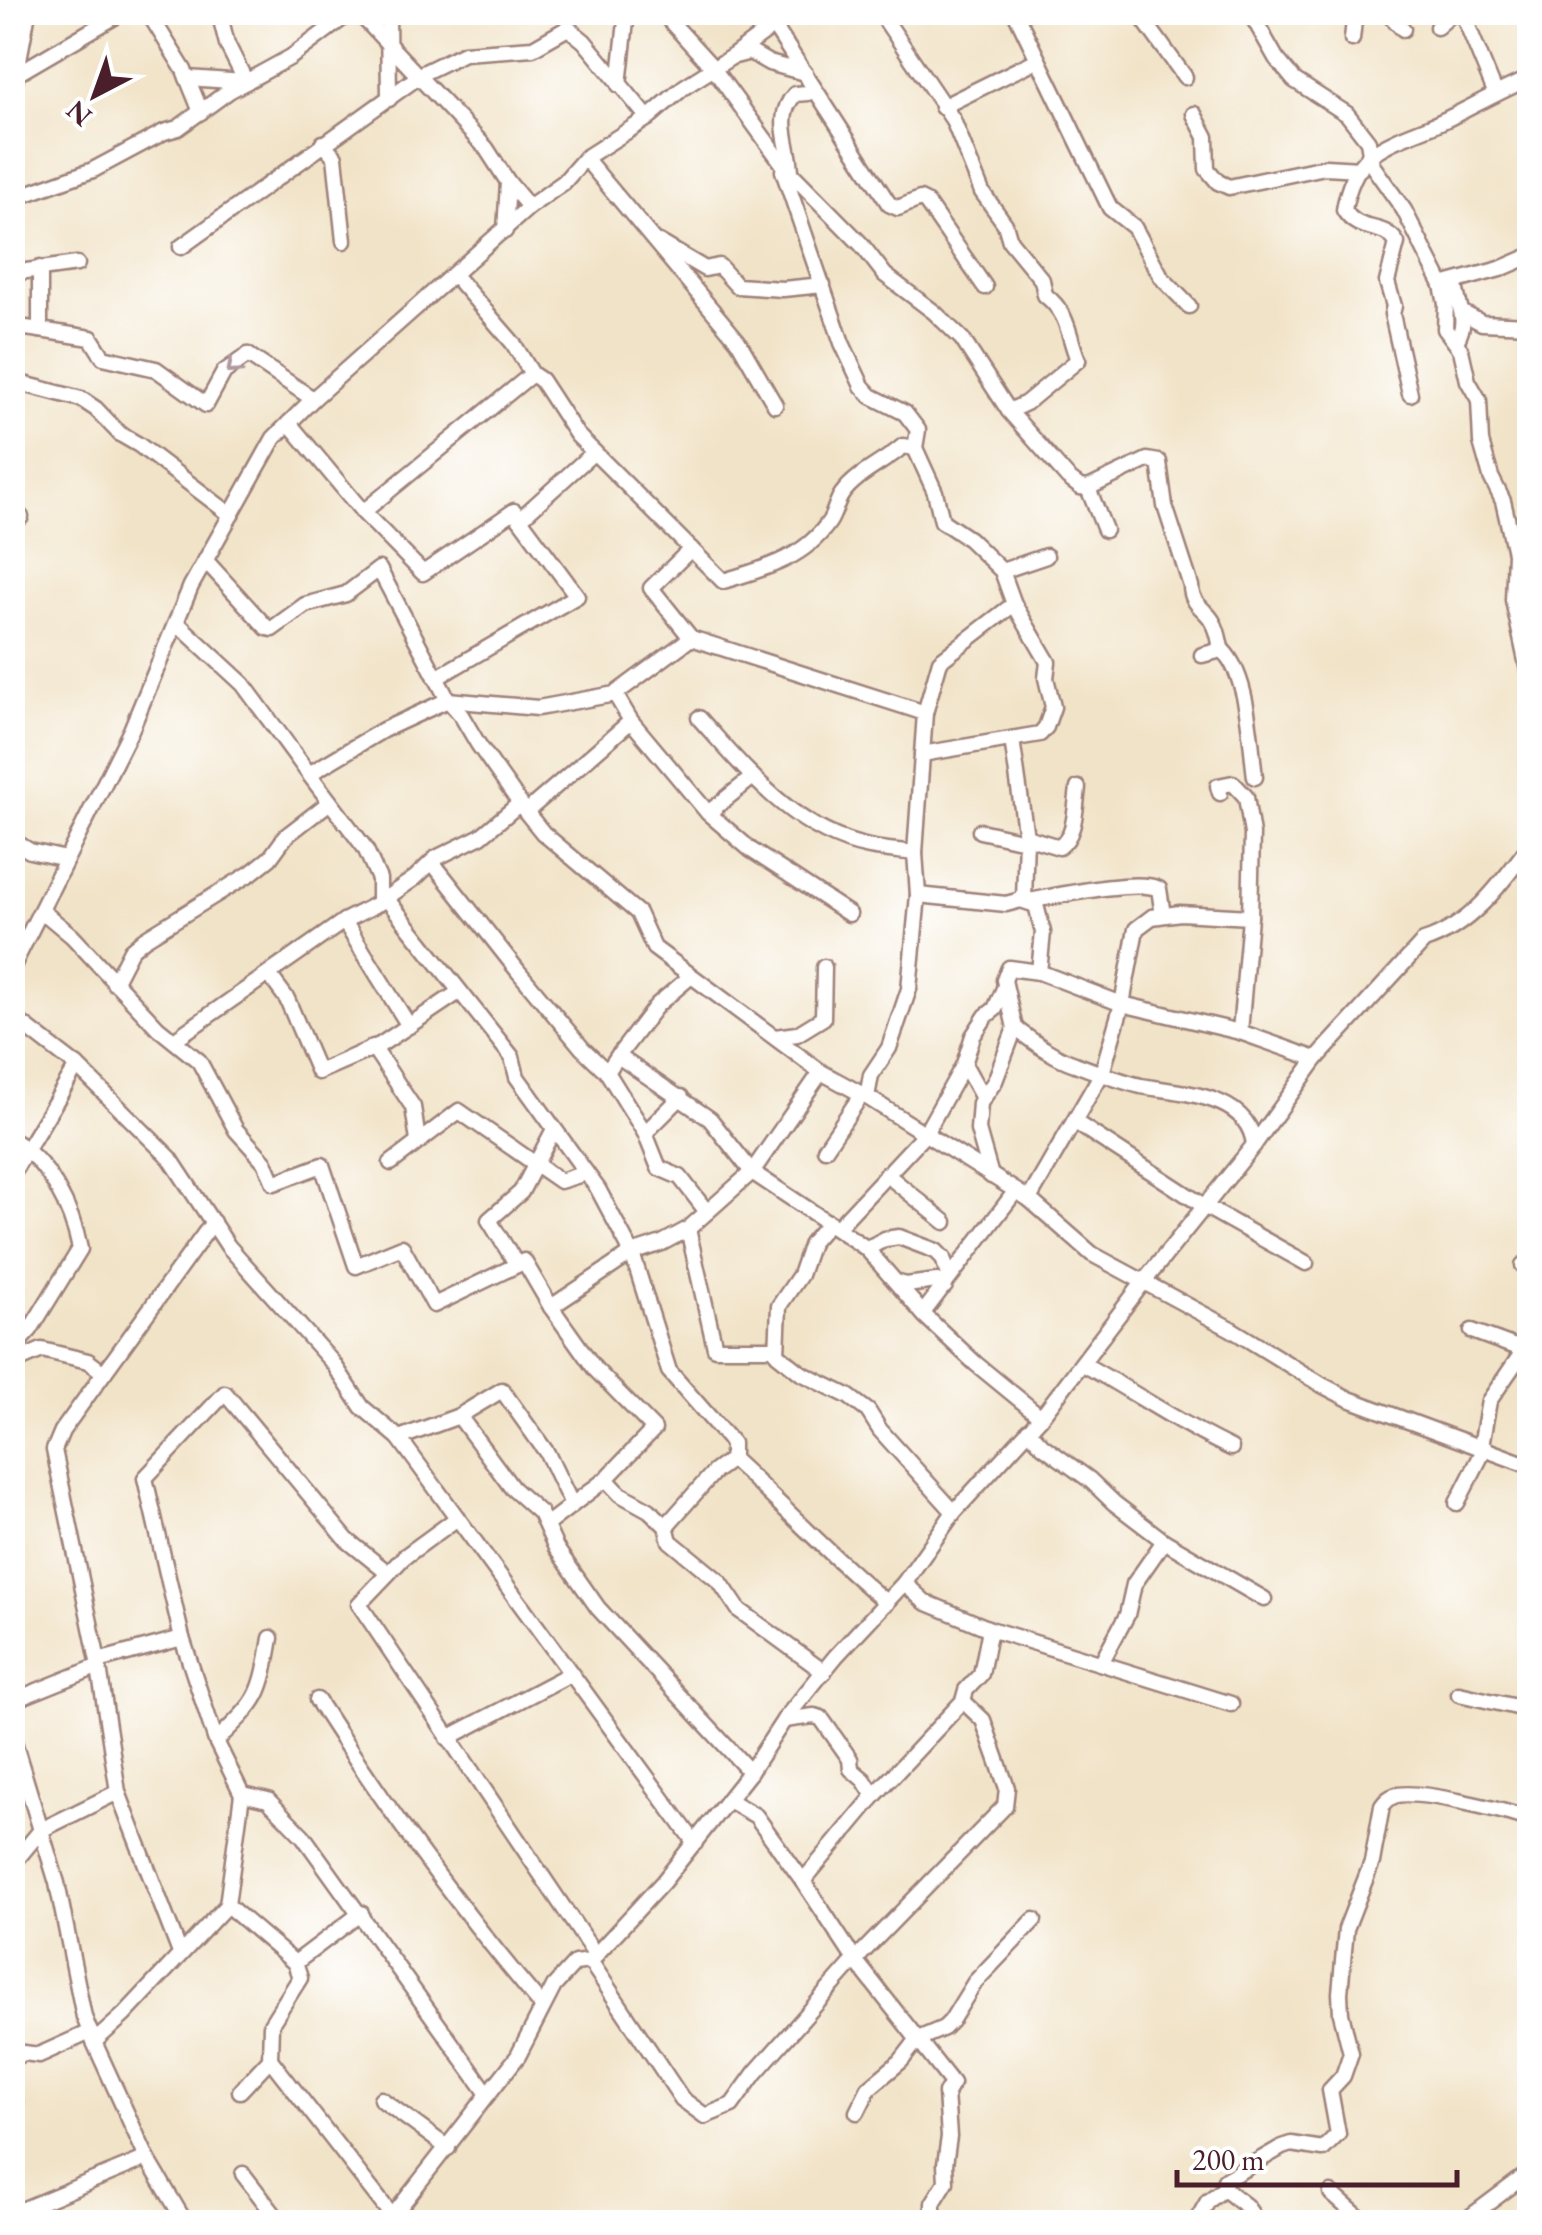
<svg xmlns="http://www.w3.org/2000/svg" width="1542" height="2235" viewBox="0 0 1542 2235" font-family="'EB Garamond',serif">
<rect width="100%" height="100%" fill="#fff"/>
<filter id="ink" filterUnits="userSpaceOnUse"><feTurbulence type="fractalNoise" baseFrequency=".01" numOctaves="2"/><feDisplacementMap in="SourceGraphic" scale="20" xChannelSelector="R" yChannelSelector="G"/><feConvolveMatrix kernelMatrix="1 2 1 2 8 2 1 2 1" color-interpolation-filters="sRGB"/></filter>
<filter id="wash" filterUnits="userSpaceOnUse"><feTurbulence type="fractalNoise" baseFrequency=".0048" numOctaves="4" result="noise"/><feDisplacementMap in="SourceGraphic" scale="40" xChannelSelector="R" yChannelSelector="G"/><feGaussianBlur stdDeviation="2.25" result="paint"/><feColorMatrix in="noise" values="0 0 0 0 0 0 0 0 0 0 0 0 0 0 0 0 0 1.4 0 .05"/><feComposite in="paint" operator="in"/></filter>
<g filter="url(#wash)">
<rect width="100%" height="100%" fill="#f1e3c7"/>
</g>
<g filter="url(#ink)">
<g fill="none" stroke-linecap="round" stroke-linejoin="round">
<g stroke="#9e8179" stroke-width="19">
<g id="minor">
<polyline points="148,12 184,70 201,112"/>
<polyline points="219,12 227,44 246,82"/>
<polyline points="358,12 486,148 508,182 529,207"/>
<polyline points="388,12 389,99"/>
<polyline points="662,12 713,68 785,167 783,171 842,343 862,386 871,396 905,413 918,430 915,448 935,492 942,521 969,539 1002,571 1014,604 940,661 925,713 915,853 918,895 909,989 889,1048 871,1075 867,1097"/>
<path d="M 880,12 L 953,120 L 982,192 L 1005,224 L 1010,241 L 1042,280 L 1045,295 C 1070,315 1067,333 1078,360 L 1026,403 L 1009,411"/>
<polyline points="1015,12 1110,208 1134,227 1162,278 1189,306"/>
<polyline points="1138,12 1185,77"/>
<polyline points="1250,12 1276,58 1294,80 1347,114 1368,141 1372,165 1404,210 1442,285 1446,304 1445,329 1461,350 1468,381 1479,400 1481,442 1491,477 1503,501 1515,553 1513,600 1530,680"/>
<polyline points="1387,12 1403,29"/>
<polyline points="1462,12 1495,92"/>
<polyline points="774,26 889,204 898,208 920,199 926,202 985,287"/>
<polyline points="1437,27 1454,12"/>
<polyline points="1352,39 1355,12"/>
<polyline points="735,56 750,52 769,63 805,73"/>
<polyline points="15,75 123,12"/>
<polyline points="187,78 245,82"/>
<polyline points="619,85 627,12"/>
<polyline points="12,97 28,12"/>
<polyline points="942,107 1037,60"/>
<polyline points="1194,114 1206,137 1207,169 1218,182 1229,187 1325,167 1360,169"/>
<polyline points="323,143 335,157 344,241"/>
<polyline points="585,158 738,341 775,405"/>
<path d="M 786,168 L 861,244 L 885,275 L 934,312 L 962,339 L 1009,411 L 1068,478 L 1080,487 L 1088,488 L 1147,460 L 1159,462 L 1165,506 L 1191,586 C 1191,605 1205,608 1213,622 C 1218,630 1219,639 1221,648"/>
<path d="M 791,173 C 791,145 773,118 795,94 L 808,93 L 813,88"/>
<polyline points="12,199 93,170 164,132 178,128 229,91 291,57 351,12"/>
<polyline points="505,231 508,182"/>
<polyline points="659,242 705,269 719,266 737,286 783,289 823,285"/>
<polyline points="181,247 425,72 464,53 533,48 568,28 584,41 648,118"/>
<polyline points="12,273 77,264"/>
<path d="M 455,276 L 513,343 L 532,374 L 541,380 L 577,435 L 723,581 C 763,569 804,559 829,522 C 835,513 836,502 842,494 C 857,473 884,463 903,446 L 915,448"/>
<path d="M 1455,283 C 1457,308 1470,318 1456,342"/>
<polyline points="1442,285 1500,269 1530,256"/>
<polyline points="1463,313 1482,323 1530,325"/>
<polyline points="12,326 40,330 40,268"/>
<polyline points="40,330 91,338 103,357 156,369 206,405 224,372 248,355 313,399"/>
<polyline points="12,381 81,399 96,409 120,434 139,445 231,515"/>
<path d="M 1410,394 L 1392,314 L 1394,306 L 1387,282 L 1397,243 C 1383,221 1359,235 1344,210 C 1347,191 1356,165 1372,154 C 1395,137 1426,130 1451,117 C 1477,104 1502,90 1530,78"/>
<polyline points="289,423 363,512 423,573 514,511 577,596 436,678"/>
<polyline points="1088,488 1105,530"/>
<polyline points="363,512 532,374"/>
<polyline points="520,519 594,452"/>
<polyline points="12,522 21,517"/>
<polyline points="206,561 267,628 272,629 305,605 346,594 379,569 448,700 461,715 478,744 526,812 543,833 638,913 654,948 821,1072 867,1097 1029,1199 1092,1254 1231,1329 1322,1385 1349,1399 1530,1466"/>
<polyline points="1002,571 1046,556"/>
<polyline points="177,623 243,684 309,774 383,730 448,700 538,708 615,694"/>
<polyline points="691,638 651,588 691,549"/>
<path d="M 1202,655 L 1218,651 L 1219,647 C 1249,671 1250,741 1255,777"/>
<path d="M 699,718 C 747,771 795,832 869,847 C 884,850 900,851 915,853"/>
<polyline points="1012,739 1026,837 1024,900"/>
<polyline points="922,754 1040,734 1046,727 1053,707 1046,678 1048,662 1014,604"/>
<polyline points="309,774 365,848 379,879 379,903"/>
<polyline points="753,777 708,813 631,721 615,694 691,638 925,713"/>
<polyline points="1220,793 1218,786 1233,783 1246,797 1252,834 1250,917"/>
<polyline points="526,812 631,721"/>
<polyline points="708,813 751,850 849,914"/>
<polyline points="980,831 1025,841"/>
<path d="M 1026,837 L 1059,847 C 1076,836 1075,808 1078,788"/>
<polyline points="12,840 30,851 66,859"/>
<polyline points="432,862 518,971 582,1048 607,1072 645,1133 681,1097"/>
<polyline points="918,895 1006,904 1021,900 1036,905 1043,932 1039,972"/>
<path d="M 386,898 L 512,1057 L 517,1077 L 598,1189 L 632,1253 L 669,1371 L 732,1443 L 732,1459 C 785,1507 832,1558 887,1603"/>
<path d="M 1029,901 C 1057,896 1137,878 1159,889 L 1163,915"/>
<polyline points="42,911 72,936 158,1028 199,1061 236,1130 265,1162 274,1183 322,1165 356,1266 402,1247 434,1305 517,1265"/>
<polyline points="344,921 409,1026"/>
<polyline points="12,968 131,730 191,586 274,438 313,399 529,207 564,182 585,158 648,118 684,87 733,56 793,12"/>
<polyline points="270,976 287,999 318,1072 380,1045 459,992"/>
<polyline points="114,983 131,950 144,939 251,873 270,858 286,836 330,802"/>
<polyline points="12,1016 77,1066 170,1158 228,1246 333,1363 362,1407 399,1438 695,1843"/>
<path d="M 1015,1028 C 1034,1042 1053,1057 1075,1064 C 1096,1072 1119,1081 1141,1086 C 1180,1093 1249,1094 1254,1145"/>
<polyline points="775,1037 797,1034 823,1018 824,967"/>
<polyline points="174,1040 344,921 379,903 415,878 436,858 481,836 519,804"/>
<polyline points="373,1047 413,1107 418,1141"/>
<polyline points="618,1056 657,1005 690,977"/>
<polyline points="964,1064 973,1036 986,1016 995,1009 1005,986"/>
<polyline points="607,1072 618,1056 710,1119 752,1172 866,1248 925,1316 975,1363 1041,1417"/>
<polyline points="1075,1122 1204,1206 1306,1263"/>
<polyline points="645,1133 659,1168 680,1177 707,1212"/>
<path d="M 12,1140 C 48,1160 72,1209 80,1249 L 30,1330 L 12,1349"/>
<polyline points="825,1149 862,1094"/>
<polyline points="391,1163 459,1111 560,1181 586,1173"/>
<polyline points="12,1174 77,1066"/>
<polyline points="886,1174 945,1222"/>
<polyline points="991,1176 978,1130 980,1103 995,1081 1015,1028 1004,980 1009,968 1039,972 1122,1004 1240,1032 1316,1059"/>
<polyline points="1029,1199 1102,1073 1122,1004 1136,929 1152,917 1180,913 1250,917 1240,1032"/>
<polyline points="829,1222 811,1243 800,1275 779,1306 777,1354 801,1373 848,1396 868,1411 880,1430 954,1512"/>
<polyline points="837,1228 925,1134 964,1064 983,1098"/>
<polyline points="688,1229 715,1348 775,1348"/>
<polyline points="866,1249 885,1239 899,1237 936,1251 943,1258 949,1278"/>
<polyline points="1523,1265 1530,1265"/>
<polyline points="896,1282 906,1285 937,1281 945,1286"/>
<polyline points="551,1307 632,1253 662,1243 688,1229 752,1172 821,1072"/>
<polyline points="923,1313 1015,1192"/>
<polyline points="1472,1331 1529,1352"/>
<polyline points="12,1363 42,1350 88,1361 104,1373"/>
<path d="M 1083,1364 C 1133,1391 1179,1424 1231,1448"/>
<polyline points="1028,1430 1043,1446 1090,1480 1114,1503 1164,1541 1264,1599"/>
<polyline points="399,1438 459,1416"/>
<polyline points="1481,1446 1489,1401 1524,1350"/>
<polyline points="606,1479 620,1494 649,1510 666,1526 670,1541 720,1582 739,1610 824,1672"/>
<polyline points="1457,1503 1485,1448"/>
<polyline points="572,1505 547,1453 502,1390 459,1416 512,1488 540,1513 556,1548 598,1608 750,1772"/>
<polyline points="456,1519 404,1557 359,1604 596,1956"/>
<polyline points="546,1525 606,1479 654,1429 595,1369 551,1307 524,1261 517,1265 489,1220 521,1192 553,1131"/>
<polyline points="666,1526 714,1472 732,1459"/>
<polyline points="904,1583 925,1602 990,1629 1231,1704"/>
<polyline points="182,1638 216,1741 242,1794 268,1800 303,1836 488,2094"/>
<polyline points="98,1661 182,1638 145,1478 225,1393 347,1540 388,1573"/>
<polyline points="1101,1663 1127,1615 1134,1584 1164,1541"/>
<polyline points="1459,1694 1530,1710"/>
<path d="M 317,1700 C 385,1806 460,1910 542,2006"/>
<polyline points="12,1701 99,1666"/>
<polyline points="784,1720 814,1716 821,1718 850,1759 851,1769 864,1780 874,1796 963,1701 966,1690 981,1674 990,1629"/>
<polyline points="12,1735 57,1883 84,2017 94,2042"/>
<polyline points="448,1738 570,1674"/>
<path d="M 216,1741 C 259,1699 261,1698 271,1638"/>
<polyline points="728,1800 756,1816 803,1881 874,1796"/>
<polyline points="12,1865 41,1830 118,1792"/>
<polyline points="227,1905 295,1963 361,1913"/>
<polyline points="180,1953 118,1792 98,1661 54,1450 62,1431 213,1222"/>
<polyline points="590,1961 682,2099 705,2116 732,2105 755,2073 855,1960 803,1881"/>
<polyline points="12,2058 24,2053 39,2055 90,2032"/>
<polyline points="270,2059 271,2024 300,1978 295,1963"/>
<polyline points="240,2091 270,2059 396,2221"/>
<polyline points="381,2099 448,2148"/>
<polyline points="12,2104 16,2104"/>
<polyline points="857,2112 869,2088 901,2061 918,2039 944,2028 951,2021 975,1982 1034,1920"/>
<polyline points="147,2158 185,2222"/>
<polyline points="243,2174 280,2222"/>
<polyline points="1331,2193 1364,2222"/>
<polyline points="12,2214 147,2158 94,2042 124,2015 227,1905 242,1794"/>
<path d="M 388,2222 L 518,2056 L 554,1986 L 575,1963 L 590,1961 L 663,1882 L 750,1772 L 784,1720 L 836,1656 L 904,1583 L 954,1512 L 1041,1417 L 1142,1284 L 1254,1145 L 1316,1059 L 1424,941 C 1471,926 1501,884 1530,845"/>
<polyline points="929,2222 933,2219 933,2203 946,2182 945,2164 949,2137 946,2093 952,2083 855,1960 1005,1806 1007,1788 983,1720 963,1701"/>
<polyline points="1196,2222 1208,2201 1224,2189"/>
<path d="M 1257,2222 L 1246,2206 L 1224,2189 L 1225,2180 L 1282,2147 L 1291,2144 L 1323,2149 L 1338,2134 L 1330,2090 L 1343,2076 L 1351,2053 L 1341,2014 L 1340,1993 L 1346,1929 L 1372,1862 L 1382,1806 C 1386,1801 1388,1798 1394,1796 C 1415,1788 1506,1811 1530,1820"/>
<polyline points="1463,2222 1530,2172"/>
</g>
</g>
<use href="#minor" stroke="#fff" stroke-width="14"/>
</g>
<defs><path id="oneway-chevron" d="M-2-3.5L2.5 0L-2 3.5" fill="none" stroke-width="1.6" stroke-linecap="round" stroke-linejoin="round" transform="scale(2.5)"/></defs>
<use stroke="#ae9aa0" href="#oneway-chevron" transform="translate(233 368) rotate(139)"/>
</g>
<rect width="1542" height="2235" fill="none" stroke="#fff" stroke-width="50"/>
<g transform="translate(95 95) rotate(221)" stroke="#ffffff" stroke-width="8" paint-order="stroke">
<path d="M0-8L18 38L0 25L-18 38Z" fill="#4a1f2b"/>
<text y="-15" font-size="28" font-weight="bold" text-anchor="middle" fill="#4a1f2b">N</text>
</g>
<path d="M1177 2170v15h280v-15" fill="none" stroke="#4a1f2b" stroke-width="5"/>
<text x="1192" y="2170" font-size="30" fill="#4a1f2b" stroke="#ffffff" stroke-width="8" paint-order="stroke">200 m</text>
</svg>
